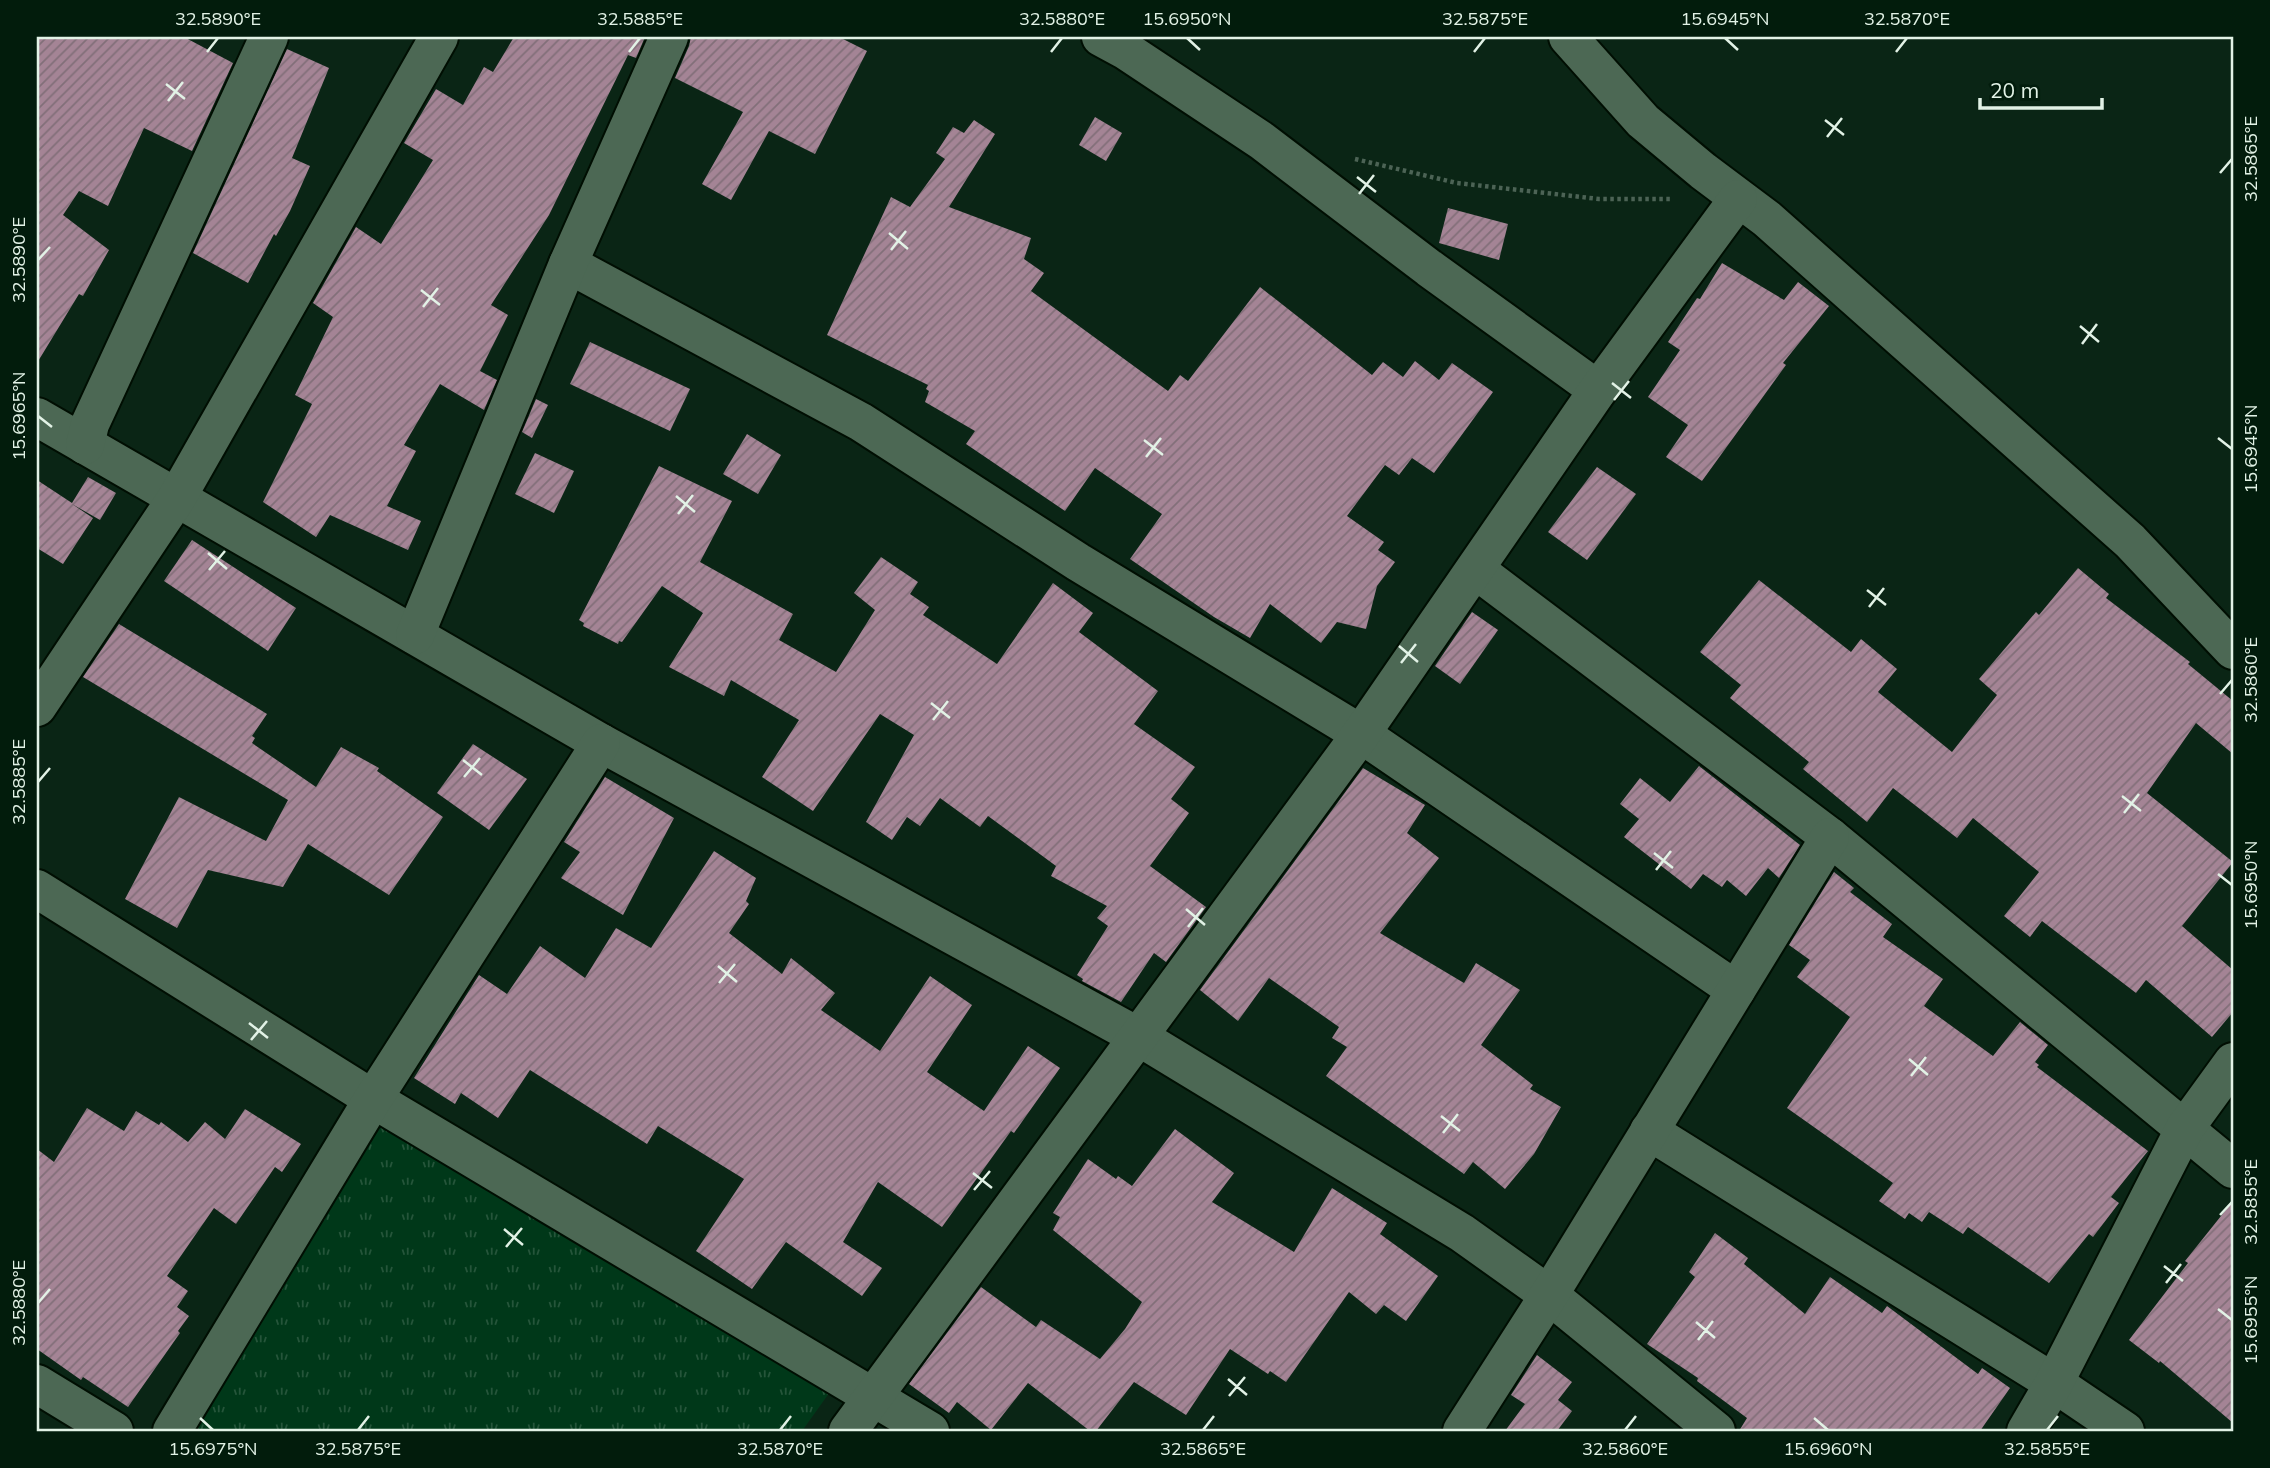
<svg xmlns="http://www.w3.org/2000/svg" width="2270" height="1468" viewBox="0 0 2270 1468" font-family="Mulish,sans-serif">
<defs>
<pattern id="grass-tufts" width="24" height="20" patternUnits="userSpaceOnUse" patternTransform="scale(1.75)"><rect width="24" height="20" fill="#003819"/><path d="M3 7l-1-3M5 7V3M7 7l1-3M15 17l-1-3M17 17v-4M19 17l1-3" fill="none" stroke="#25553a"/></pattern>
<pattern id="building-hatch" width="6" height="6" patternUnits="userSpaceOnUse" patternTransform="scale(1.75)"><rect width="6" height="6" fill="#a48495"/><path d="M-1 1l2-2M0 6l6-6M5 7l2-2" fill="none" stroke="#826f79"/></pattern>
</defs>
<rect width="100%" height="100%" fill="#0a2515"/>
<polygon fill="url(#grass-tufts)" points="379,1118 832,1389 802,1431 194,1431"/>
<g fill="url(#building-hatch)">
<polygon points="37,37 184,37 233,63 192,151 144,128 108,206 79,191 63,215 109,250 83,296 79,294 37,363"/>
<polygon points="514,37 645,37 636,58 628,55 549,215 491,305 508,315 480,371 497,380 484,410 440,384 404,445 416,451 387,506 421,521 408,550 330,515 316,537 263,502 312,404 295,395 333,317 313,303 356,227 381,244 433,160 404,143 436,89 463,105 484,67 493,72"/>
<polygon points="691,37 839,37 867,51 815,154 769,131 731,200 702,184 743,112 675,78 689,46"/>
<polygon points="287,49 329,68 292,158 310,166 290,211 276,236 274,234 248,283 193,253"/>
<polygon points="1095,117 1122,133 1106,161 1079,145"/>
<polygon points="974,120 995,134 949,207 1031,238 1024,259 1044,273 1031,291 1168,391 1180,375 1188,381 1260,287 1372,375 1383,362 1403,377 1415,361 1439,380 1452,363 1493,392 1434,473 1412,458 1399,475 1385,465 1347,516 1384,542 1378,550 1395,562 1377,586 1366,629 1337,622 1321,643 1270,604 1250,638 1214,617 1130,559 1162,514 1095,468 1065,511 966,444 975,431 925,402 929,391 926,389 928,385 827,335 891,197 910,207 945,159 936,153 953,127 964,133"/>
<polygon points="1448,208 1508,224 1499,260 1439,243"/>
<polygon points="1722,263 1784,300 1798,282 1829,306 1783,363 1786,365 1702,481 1666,457 1688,425 1648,397 1680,350 1668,342 1697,298 1700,299"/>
<polygon points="590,342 690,389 670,431 570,384"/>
<polygon points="536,399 548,405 532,438 522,432"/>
<polygon points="747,434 781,455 758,494 723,474"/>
<polygon points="535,453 574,471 554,513 515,494"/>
<polygon points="659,466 732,501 700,562 793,614 779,640 836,672 875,610 854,593 881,557 918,582 910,594 929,607 923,615 997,664 1053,583 1093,613 1079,632 1158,691 1134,724 1195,767 1171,799 1189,813 1150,866 1206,907 1166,962 1154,953 1121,1002 1082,981 1083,979 1077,975 1108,926 1097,918 1107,906 1051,876 1056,866 988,816 980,827 940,798 920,826 907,817 892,840 866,822 914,735 880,714 813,811 762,777 799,720 731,680 724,696 669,667 703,613 662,586 622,642 619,641 618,644 583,626 584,623 579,620"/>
<polygon points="1597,467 1636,494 1587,560 1548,532"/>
<polygon points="88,477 116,493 100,520 72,504 93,518 63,564 37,548 37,480 72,503"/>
<polygon points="192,540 296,608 268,651 164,581"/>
<polygon points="2078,568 2109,594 2106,598 2190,662 2188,664 2233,701 2233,754 2196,723 2147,793 2233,862 2182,926 2233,970 2233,1012 2212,1037 2146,980 2136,993 2042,921 2030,937 2004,916 2039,872 1973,818 1957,838 1893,788 1867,822 1803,769 1809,762 1730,698 1741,685 1700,652 1759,580 1851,652 1861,639 1897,669 1878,692 1952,752 1997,695 1979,679 2036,612 2039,615"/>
<polygon points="1472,612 1498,630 1460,684 1435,666"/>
<polygon points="119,624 267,714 252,736 255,738 252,743 316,787 341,747 379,768 377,771 443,817 389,895 308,844 283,887 208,870 177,928 125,899 179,797 266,841 288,800 83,677"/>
<polygon points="473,744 527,779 489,830 437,793"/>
<polygon points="1699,766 1800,845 1779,878 1768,868 1746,896 1727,880 1722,887 1703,874 1691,889 1624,837 1639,819 1620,804 1640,778 1670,802"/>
<polygon points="1363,768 1425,805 1407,833 1439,858 1380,933 1464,983 1476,963 1520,990 1481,1045 1533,1085 1530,1089 1561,1107 1534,1154 1505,1189 1473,1162 1464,1174 1326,1076 1347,1047 1332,1038 1339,1027 1269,978 1238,1021 1200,990"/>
<polygon points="605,777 674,818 623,915 561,878 580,852 564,842"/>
<polygon points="714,851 756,878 746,901 749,904 729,933 782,974 791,958 835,993 821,1010 880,1051 930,976 972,1005 927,1072 984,1111 1028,1046 1060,1068 1014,1133 1011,1131 942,1227 878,1182 843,1242 882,1268 862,1296 786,1242 752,1289 696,1251 744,1179 658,1126 647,1144 530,1070 498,1118 461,1093 455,1104 414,1078 479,975 507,994 540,946 585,978 616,928 651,948"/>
<polygon points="1834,872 1854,888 1850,892 1892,924 1883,937 1943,979 1924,1006 1993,1056 2020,1022 2048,1045 2035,1062 2039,1065 2037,1067 2148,1151 2111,1197 2119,1203 2093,1237 2089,1234 2049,1283 1968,1227 1963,1234 1929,1212 1922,1222 1909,1213 1905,1219 1879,1201 1893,1183 1787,1108 1850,1017 1797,977 1810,960 1789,945"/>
<polygon points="87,1108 124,1131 136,1111 159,1125 161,1122 188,1142 205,1122 225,1139 245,1109 301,1144 282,1172 275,1167 236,1224 214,1208 167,1276 188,1291 177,1307 189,1316 178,1331 180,1333 128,1407 83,1377 81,1380 37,1349 37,1149 54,1162"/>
<polygon points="1175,1129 1234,1173 1212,1202 1294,1252 1332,1188 1387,1223 1380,1234 1438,1276 1406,1321 1384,1305 1376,1314 1349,1292 1286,1382 1270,1371 1268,1374 1230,1349 1186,1415 1134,1382 1096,1431 1090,1431 1028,1383 991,1430 957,1402 949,1413 909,1384 981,1287 1036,1327 1041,1320 1100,1359 1125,1329 1142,1302 1053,1230 1060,1217 1053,1213 1088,1159 1116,1179 1118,1176 1132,1186"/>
<polygon points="2233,1201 2233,1423 2160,1361 2159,1363 2129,1340 2188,1263 2185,1261"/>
<polygon points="1715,1233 1748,1258 1744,1264 1805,1314 1830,1277 1882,1313 1887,1306 1978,1374 1982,1368 2010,1388 1980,1431 1739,1431 1747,1418 1697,1381 1698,1378 1647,1344 1695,1277 1689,1272"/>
<polygon points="1537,1355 1572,1382 1558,1400 1572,1411 1557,1431 1505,1431 1525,1404 1511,1395"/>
</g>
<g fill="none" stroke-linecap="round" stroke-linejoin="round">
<g stroke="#000e02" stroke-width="42">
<g id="minor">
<polyline points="1101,37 1125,50 1262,141 1429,268 1598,390"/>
<polyline points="1568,37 1643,121 1703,171 1767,219 2130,541 2233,650"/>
<polyline points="568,264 861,422 1078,562 1361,734 1736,990"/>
<polyline points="37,417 601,743 1139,1037 1462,1233 1549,1295 1716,1431"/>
<polyline points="85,445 90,424 269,37"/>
<polyline points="1476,570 1830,837 2233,1169"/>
<polyline points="415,635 568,264 669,37"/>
<polyline points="37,707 176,499 439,37"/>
<polyline points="37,889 373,1099 930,1431"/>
<polyline points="1649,1131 2054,1383 2125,1431"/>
<polyline points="37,1384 114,1431"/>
<polyline points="172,1431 373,1099 601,743"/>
<polyline points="848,1431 1361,734 1598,390 1738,199"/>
<polyline points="1462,1431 1549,1295 1830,837"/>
<polyline points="2026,1431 2054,1383 2185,1128 2233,1062"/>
</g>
</g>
<polyline stroke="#4c6355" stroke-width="4.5" stroke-dasharray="3.5 3.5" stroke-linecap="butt" points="1355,159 1457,183 1599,199 1671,199"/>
<use href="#minor" stroke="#4c6854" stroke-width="38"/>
</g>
<path fill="none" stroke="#e2f2e6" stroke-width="2.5" d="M 1187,38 L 1200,50M 1725,38 L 1738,50M 207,52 L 218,38M 629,52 L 640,38M 1051,52 L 1062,38M 1474,52 L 1485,38M 1896,52 L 1907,38M 166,84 L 185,99M 168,101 L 183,82M 1825,120 L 1844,135M 1827,137 L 1842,118M 2220,173 L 2232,159M 1357,177 L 1376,192M 1359,194 L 1374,175M 889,233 L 908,249M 891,250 L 906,231M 38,260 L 50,247M 421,290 L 440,305M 423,307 L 438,288M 2080,326 L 2099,342M 2082,344 L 2097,324M 1612,383 L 1631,398M 1614,400 L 1629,381M 38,416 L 52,427M 2218,438 L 2232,449M 1144,440 L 1163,455M 1146,457 L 1161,438M 676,496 L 695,512M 678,514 L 693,495M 208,553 L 227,569M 209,570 L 225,551M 1867,590 L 1886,605M 1869,607 L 1884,588M 1399,646 L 1418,662M 1401,663 L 1416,644M 2220,694 L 2232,680M 931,703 L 950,718M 933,720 L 948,701M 463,760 L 482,775M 464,777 L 480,758M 38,782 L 50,768M 2122,796 L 2141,811M 2124,813 L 2139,794M 1654,853 L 1673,868M 1656,870 L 1671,851M 2218,874 L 2232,885M 1186,909 L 1205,925M 1188,927 L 1203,908M 718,966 L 737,982M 719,983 L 735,964M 249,1023 L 268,1038M 251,1040 L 267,1021M 1909,1059 L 1928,1075M 1911,1076 L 1926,1057M 1441,1116 L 1460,1131M 1443,1133 L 1458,1114M 973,1173 L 992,1188M 974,1190 L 990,1171M 2220,1215 L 2232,1202M 504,1229 L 523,1245M 506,1247 L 522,1228M 2164,1266 L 2183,1281M 2166,1283 L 2181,1264M 38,1303 L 50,1289M 2218,1309 L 2232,1320M 1696,1322 L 1715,1338M 1698,1340 L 1713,1321M 1228,1379 L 1247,1395M 1229,1396 L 1245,1377M 200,1418 L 213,1430M 1814,1418 L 1828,1430M 358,1430 L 369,1416M 780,1430 L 791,1416M 1203,1430 L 1214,1416M 1625,1430 L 1636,1416M 2047,1430 L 2058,1416"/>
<rect width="2270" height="1468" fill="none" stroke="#021c0c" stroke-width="77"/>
<path d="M1980 98v10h122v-10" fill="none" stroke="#e2f2e6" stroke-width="3.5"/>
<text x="1990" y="98" font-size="21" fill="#e2f2e6" stroke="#021c0c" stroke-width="5" paint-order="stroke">20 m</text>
<rect x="38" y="38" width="2194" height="1392" fill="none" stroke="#e2f2e6" stroke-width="2.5"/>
<g font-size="18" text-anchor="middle" fill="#e2f2e6">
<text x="218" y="25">32.5890°E</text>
<text x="640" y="25">32.5885°E</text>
<text x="1062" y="25">32.5880°E</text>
<text x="1187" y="25">15.6950°N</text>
<text x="1485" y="25">32.5875°E</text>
<text x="1725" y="25">15.6945°N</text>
<text x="1907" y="25">32.5870°E</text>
<text transform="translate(2251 159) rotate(-90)" y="6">32.5865°E</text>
<text transform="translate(19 260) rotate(-90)" y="6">32.5890°E</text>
<text transform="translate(19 416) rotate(-90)" y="6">15.6965°N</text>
<text transform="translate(2251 449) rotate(-90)" y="6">15.6945°N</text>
<text transform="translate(2251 680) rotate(-90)" y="6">32.5860°E</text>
<text transform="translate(19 782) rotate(-90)" y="6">32.5885°E</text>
<text transform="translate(2251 885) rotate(-90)" y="6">15.6950°N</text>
<text transform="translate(2251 1202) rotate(-90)" y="6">32.5855°E</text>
<text transform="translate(19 1303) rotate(-90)" y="6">32.5880°E</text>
<text transform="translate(2251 1320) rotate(-90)" y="6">15.6955°N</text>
<text x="213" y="1455">15.6975°N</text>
<text x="358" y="1455">32.5875°E</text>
<text x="780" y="1455">32.5870°E</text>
<text x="1203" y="1455">32.5865°E</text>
<text x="1625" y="1455">32.5860°E</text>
<text x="1828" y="1455">15.6960°N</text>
<text x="2047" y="1455">32.5855°E</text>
</g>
</svg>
